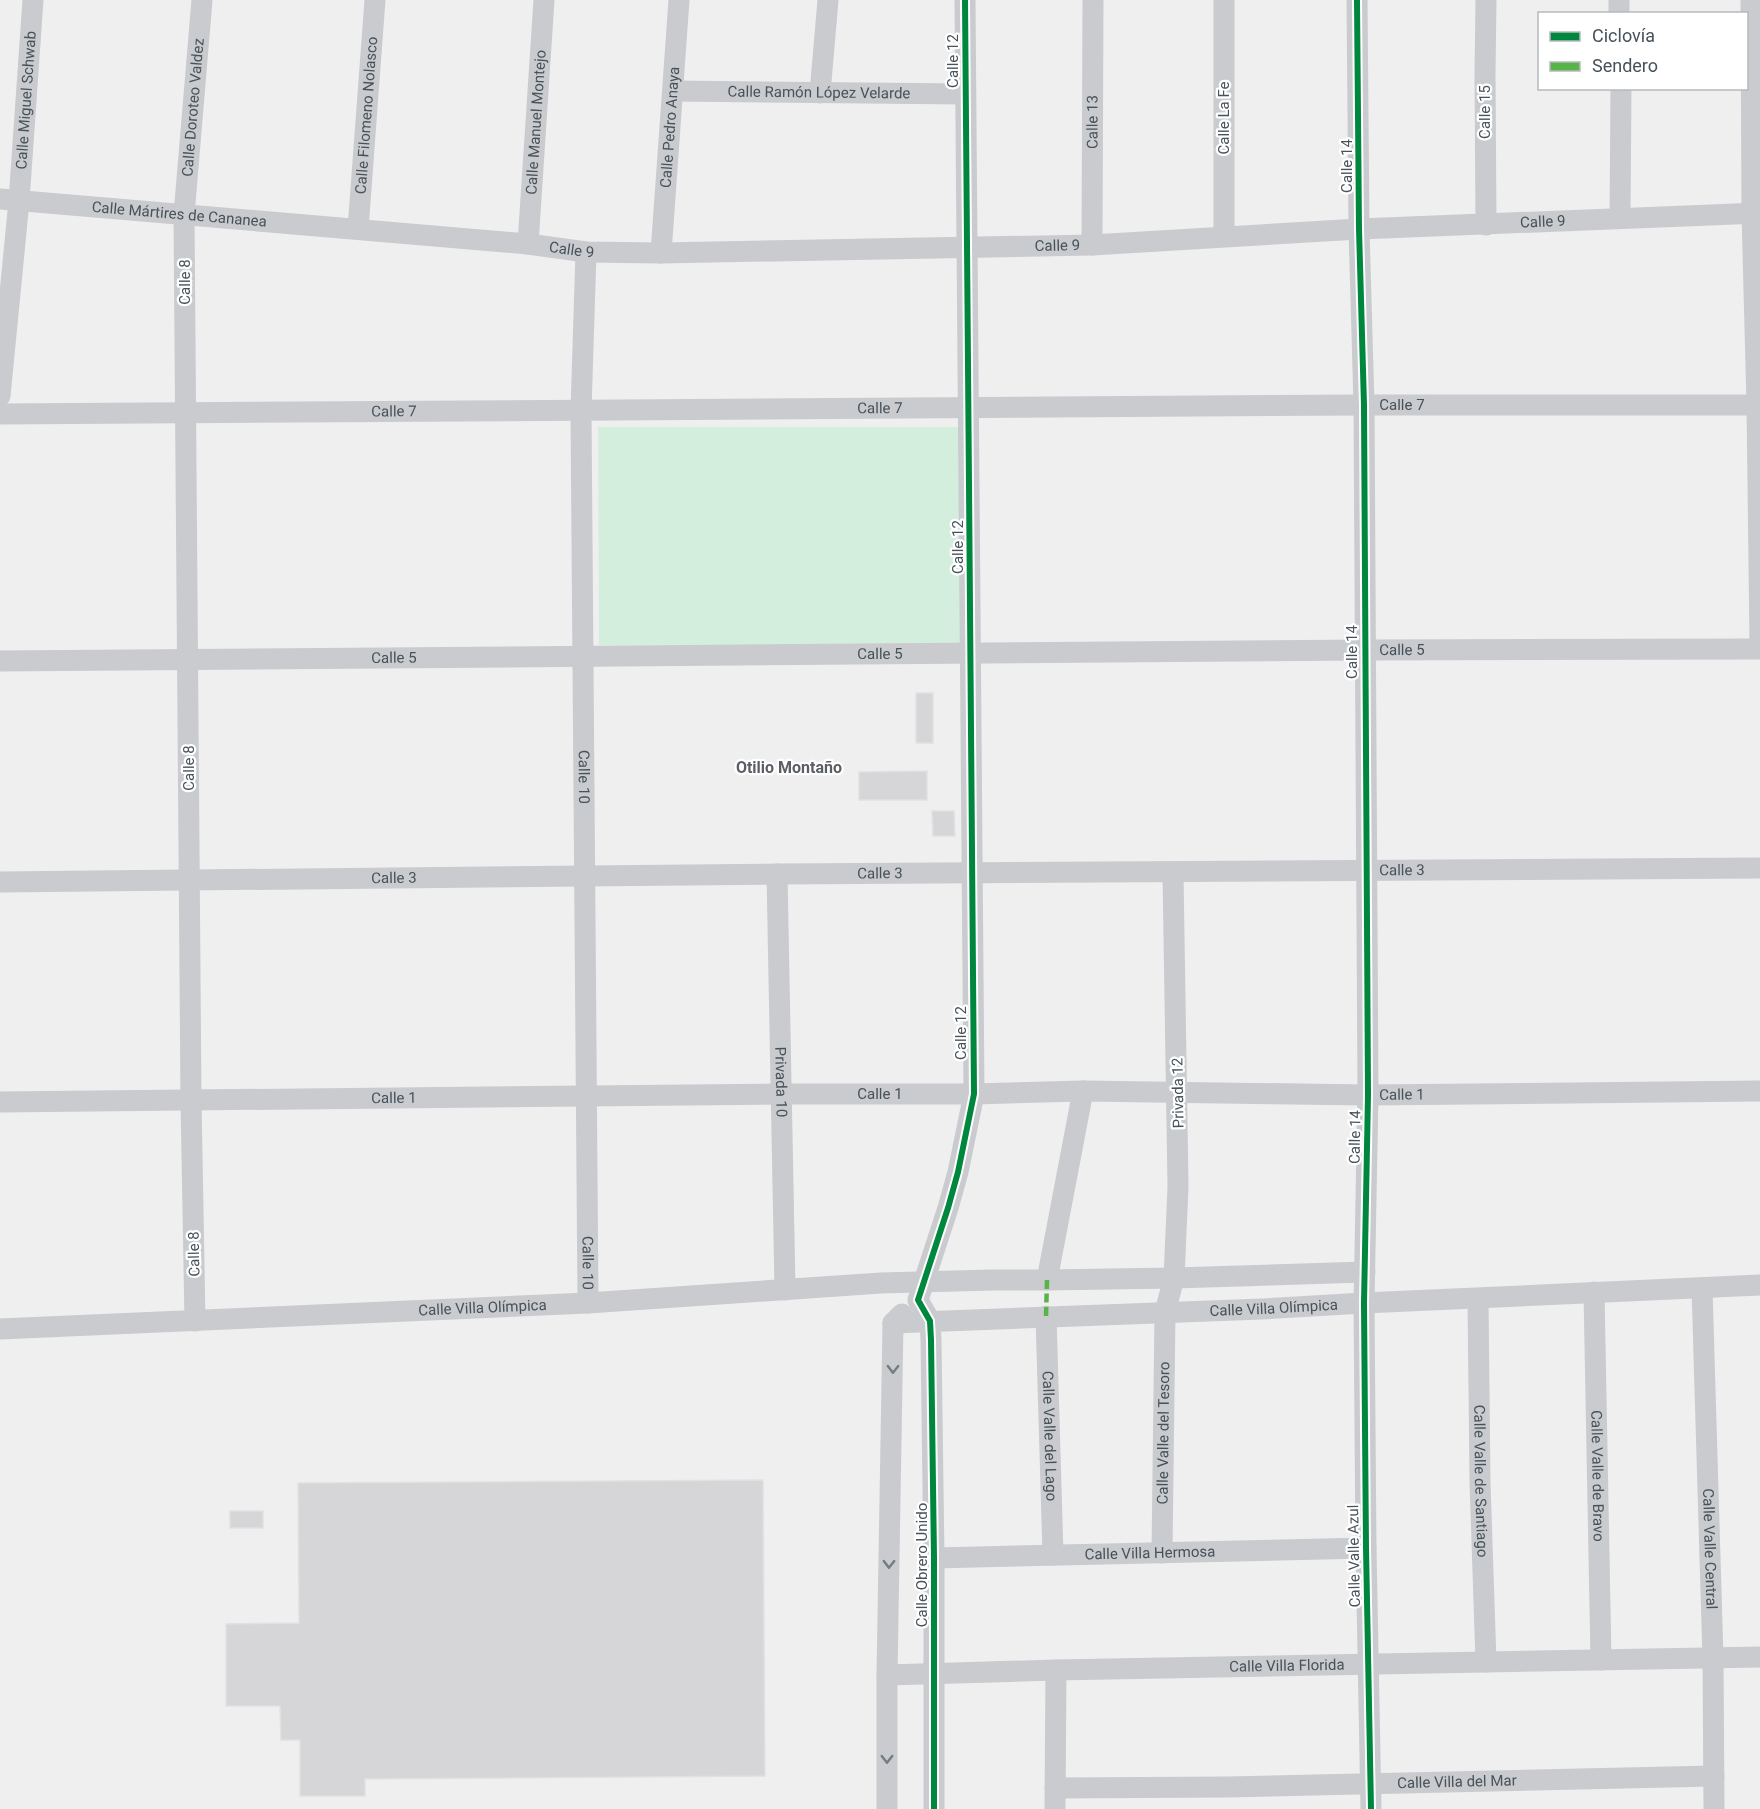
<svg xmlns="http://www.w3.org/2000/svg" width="1760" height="1809" viewBox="0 0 1760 1809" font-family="Roboto,sans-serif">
<rect width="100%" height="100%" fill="#f0efef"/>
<polygon fill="#d4eedd" points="598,427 963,427 963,644 599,645"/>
<g fill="#d6d6d8" stroke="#e1e1e2" stroke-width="1.5">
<rect x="916" y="693" width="17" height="50"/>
<polygon points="927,771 927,800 859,800 859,772"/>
<polygon points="932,811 954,811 955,836 933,836"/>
<polygon points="763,1480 765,1776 365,1779 365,1796 300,1796 300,1740 281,1740 280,1706 226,1706 226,1624 299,1623 298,1483"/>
<rect x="230" y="1511" width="33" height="17"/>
</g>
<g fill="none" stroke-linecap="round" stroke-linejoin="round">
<g stroke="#c9cbce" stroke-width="21">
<polyline points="1224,0 1224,236"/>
<polyline points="1357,0 1359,229 1364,405 1368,1095 1364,1303 1366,1548 1371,1809"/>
<polyline points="1619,0 1619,14"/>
<polyline points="1751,0 1752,214 1757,405 1760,642"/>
<path id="s1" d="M 673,91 L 965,94"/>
<polyline points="820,93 828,0"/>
<path id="s2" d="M 0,199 L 528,244 L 586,252 L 661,253 L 1092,245 L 1359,229 L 1760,213"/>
<polyline points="1620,218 1621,88"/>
<polyline points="1486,225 1485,74 1486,0"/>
<path id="s3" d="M 358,229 L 375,0"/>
<path id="s4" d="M 528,244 L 544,0"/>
<path id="s5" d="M 1092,245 L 1093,0"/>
<path id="s6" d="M 586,252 L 581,411 L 588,1303"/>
<path id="s7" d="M 661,253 L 679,0"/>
<path id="s8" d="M 0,396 L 19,201 L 33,0"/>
<path id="s9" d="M 0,414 L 1364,405 L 1760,405"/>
<path id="s10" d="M 0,661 L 1364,650 L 1760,649"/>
<path id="s11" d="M 777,874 L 785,1290"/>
<path id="s12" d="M 0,882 L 777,874 L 1760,868"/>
<path id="s13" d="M 0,1102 L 780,1094 L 974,1094 L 1083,1091 L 1368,1095 L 1760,1091"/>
<polyline points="1047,1280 1083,1091"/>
<path id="s14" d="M 1702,1288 L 1713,1658 L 1714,1809"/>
<path id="s15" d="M 1594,1292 L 1601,1660"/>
<path id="s16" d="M 1478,1299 L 1480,1482 L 1486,1662"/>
<path id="s17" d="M 1046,1316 L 1053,1555"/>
<path id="s18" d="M 195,1321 L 191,1100 L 184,215 L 202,0"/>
<path id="s19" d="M 893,1323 L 1262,1309 L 1364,1303 L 1760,1285"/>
<path id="s20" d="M 0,1329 L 588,1303 L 881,1283 L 992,1280 L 1047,1280 L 1174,1278 L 1365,1272"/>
<path id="s21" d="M 1162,1553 L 1165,1312 L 1174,1278 L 1178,1187 L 1173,873"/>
<path id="s22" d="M 934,1558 L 1366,1548"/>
<path id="s23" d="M 887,1675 L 1056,1670 L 1760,1657"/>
<path id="s24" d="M 1055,1788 L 1228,1787 L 1714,1776"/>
<polyline points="887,1809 887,1675 893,1323 902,1314"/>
<polyline points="934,1809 934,1558 931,1340 930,1321 918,1300 948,1208 958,1172 974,1094 965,0"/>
<polyline points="1055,1809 1056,1670"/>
</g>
<polyline stroke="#57b448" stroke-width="4.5" stroke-dasharray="9 4.5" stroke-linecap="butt" points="1046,1316 1047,1280"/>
<g stroke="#fff" stroke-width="10">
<g id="cycleway">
<polyline points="1357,0 1359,229 1364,405 1368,1095 1364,1303 1366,1548 1371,1809"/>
<polyline points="934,1809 934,1558 931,1340 930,1321 918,1300 948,1208 958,1172 974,1094 965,0"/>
</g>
</g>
<use href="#cycleway" stroke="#00873e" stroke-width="6"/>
</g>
<defs><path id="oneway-chevron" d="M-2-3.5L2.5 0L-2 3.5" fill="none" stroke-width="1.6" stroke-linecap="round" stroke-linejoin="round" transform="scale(1.5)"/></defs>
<g stroke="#747c83">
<use href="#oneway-chevron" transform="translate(893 1369) rotate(91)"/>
<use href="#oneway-chevron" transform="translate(889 1564) rotate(91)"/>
<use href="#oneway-chevron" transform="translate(887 1759) rotate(90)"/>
</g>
<g text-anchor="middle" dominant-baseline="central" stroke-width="4.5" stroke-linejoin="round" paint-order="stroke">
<g font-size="15" fill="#47525b" stroke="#fff">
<text transform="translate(953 61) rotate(-90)">Calle 12</text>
<text stroke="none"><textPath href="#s1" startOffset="146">Calle Ramón López Velarde</textPath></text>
<text stroke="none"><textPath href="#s8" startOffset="297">Calle Miguel Schwab</textPath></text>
<text stroke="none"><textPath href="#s18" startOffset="1214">Calle Doroteo Valdez</textPath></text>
<text transform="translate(1485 112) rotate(-90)">Calle 15</text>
<text stroke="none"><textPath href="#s3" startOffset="114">Calle Filomeno Nolasco</textPath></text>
<text transform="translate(1224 118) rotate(-90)">Calle La Fe</text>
<text stroke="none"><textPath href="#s4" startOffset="122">Calle Manuel Montejo</textPath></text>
<text stroke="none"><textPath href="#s5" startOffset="123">Calle 13</textPath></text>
<text stroke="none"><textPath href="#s7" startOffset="126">Calle Pedro Anaya</textPath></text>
<text transform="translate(1347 166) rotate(-90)">Calle 14</text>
<text stroke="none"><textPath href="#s2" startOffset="180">Calle Mártires de Cananea</textPath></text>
<text stroke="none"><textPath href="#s2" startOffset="1546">Calle 9</textPath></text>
<text stroke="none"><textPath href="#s2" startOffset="1060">Calle 9</textPath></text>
<text stroke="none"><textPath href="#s2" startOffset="574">Calle 9</textPath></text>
<text transform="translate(185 282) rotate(-90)">Calle 8</text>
<text stroke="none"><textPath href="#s9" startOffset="1402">Calle 7</textPath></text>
<text stroke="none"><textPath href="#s9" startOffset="880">Calle 7</textPath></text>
<text stroke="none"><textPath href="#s9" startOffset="394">Calle 7</textPath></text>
<text transform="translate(958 547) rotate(-90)">Calle 12</text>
<text stroke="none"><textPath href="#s10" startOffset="1402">Calle 5</textPath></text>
<text transform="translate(1352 652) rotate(-90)">Calle 14</text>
<text stroke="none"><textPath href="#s10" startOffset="880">Calle 5</textPath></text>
<text stroke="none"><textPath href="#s10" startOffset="394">Calle 5</textPath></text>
<text transform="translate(189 768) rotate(-90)">Calle 8</text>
<text stroke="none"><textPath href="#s6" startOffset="525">Calle 10</textPath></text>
<text stroke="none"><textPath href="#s12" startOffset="1402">Calle 3</textPath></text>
<text stroke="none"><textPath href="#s12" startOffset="880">Calle 3</textPath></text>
<text stroke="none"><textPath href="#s12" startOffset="394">Calle 3</textPath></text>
<text transform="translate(961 1033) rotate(-90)">Calle 12</text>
<text stroke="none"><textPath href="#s11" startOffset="208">Privada 10</textPath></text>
<text transform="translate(1178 1093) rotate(-91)">Privada 12</text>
<text stroke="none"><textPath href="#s13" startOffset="880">Calle 1</textPath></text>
<text stroke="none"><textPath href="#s13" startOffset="1402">Calle 1</textPath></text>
<text stroke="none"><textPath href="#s13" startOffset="394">Calle 1</textPath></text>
<text transform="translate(1355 1137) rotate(-89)">Calle 14</text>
<text transform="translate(194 1254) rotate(-91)">Calle 8</text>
<text stroke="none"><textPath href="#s6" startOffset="1011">Calle 10</textPath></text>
<text stroke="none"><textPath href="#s20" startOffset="483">Calle Villa Olímpica</textPath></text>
<text stroke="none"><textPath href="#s19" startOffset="381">Calle Villa Olímpica</textPath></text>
<text stroke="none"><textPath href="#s21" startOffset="120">Calle Valle del Tesoro</textPath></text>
<text stroke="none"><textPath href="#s17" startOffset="120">Calle Valle del Lago</textPath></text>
<text stroke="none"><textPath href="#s15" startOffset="184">Calle Valle de Bravo</textPath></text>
<text stroke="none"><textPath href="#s16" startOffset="182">Calle Valle de Santiago</textPath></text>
<text stroke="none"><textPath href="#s14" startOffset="261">Calle Valle Central</textPath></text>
<text stroke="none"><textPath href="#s22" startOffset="216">Calle Villa Hermosa</textPath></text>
<text transform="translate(1354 1556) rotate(-91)">Calle Valle Azul</text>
<text transform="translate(922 1565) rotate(-90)">Calle Obrero Unido</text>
<text stroke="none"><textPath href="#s23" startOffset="400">Calle Villa Florida</textPath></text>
<text stroke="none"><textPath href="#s24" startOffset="402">Calle Villa del Mar</textPath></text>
</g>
<g font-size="16" font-weight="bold" fill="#5b5f63" stroke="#fff">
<text x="789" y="767">Otilio Montaño</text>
</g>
</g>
<rect x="1538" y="12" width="210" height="78" fill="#ffffff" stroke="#b5babd" stroke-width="1.5"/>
<rect x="1550" y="32" width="30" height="9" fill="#00873e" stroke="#b5babd" stroke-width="1.5"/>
<text x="1592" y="42" font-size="18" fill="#47525b">Ciclovía</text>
<rect x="1550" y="62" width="30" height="9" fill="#57b448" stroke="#b5babd" stroke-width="1.5"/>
<text x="1592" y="72" font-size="18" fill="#47525b">Sendero</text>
</svg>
